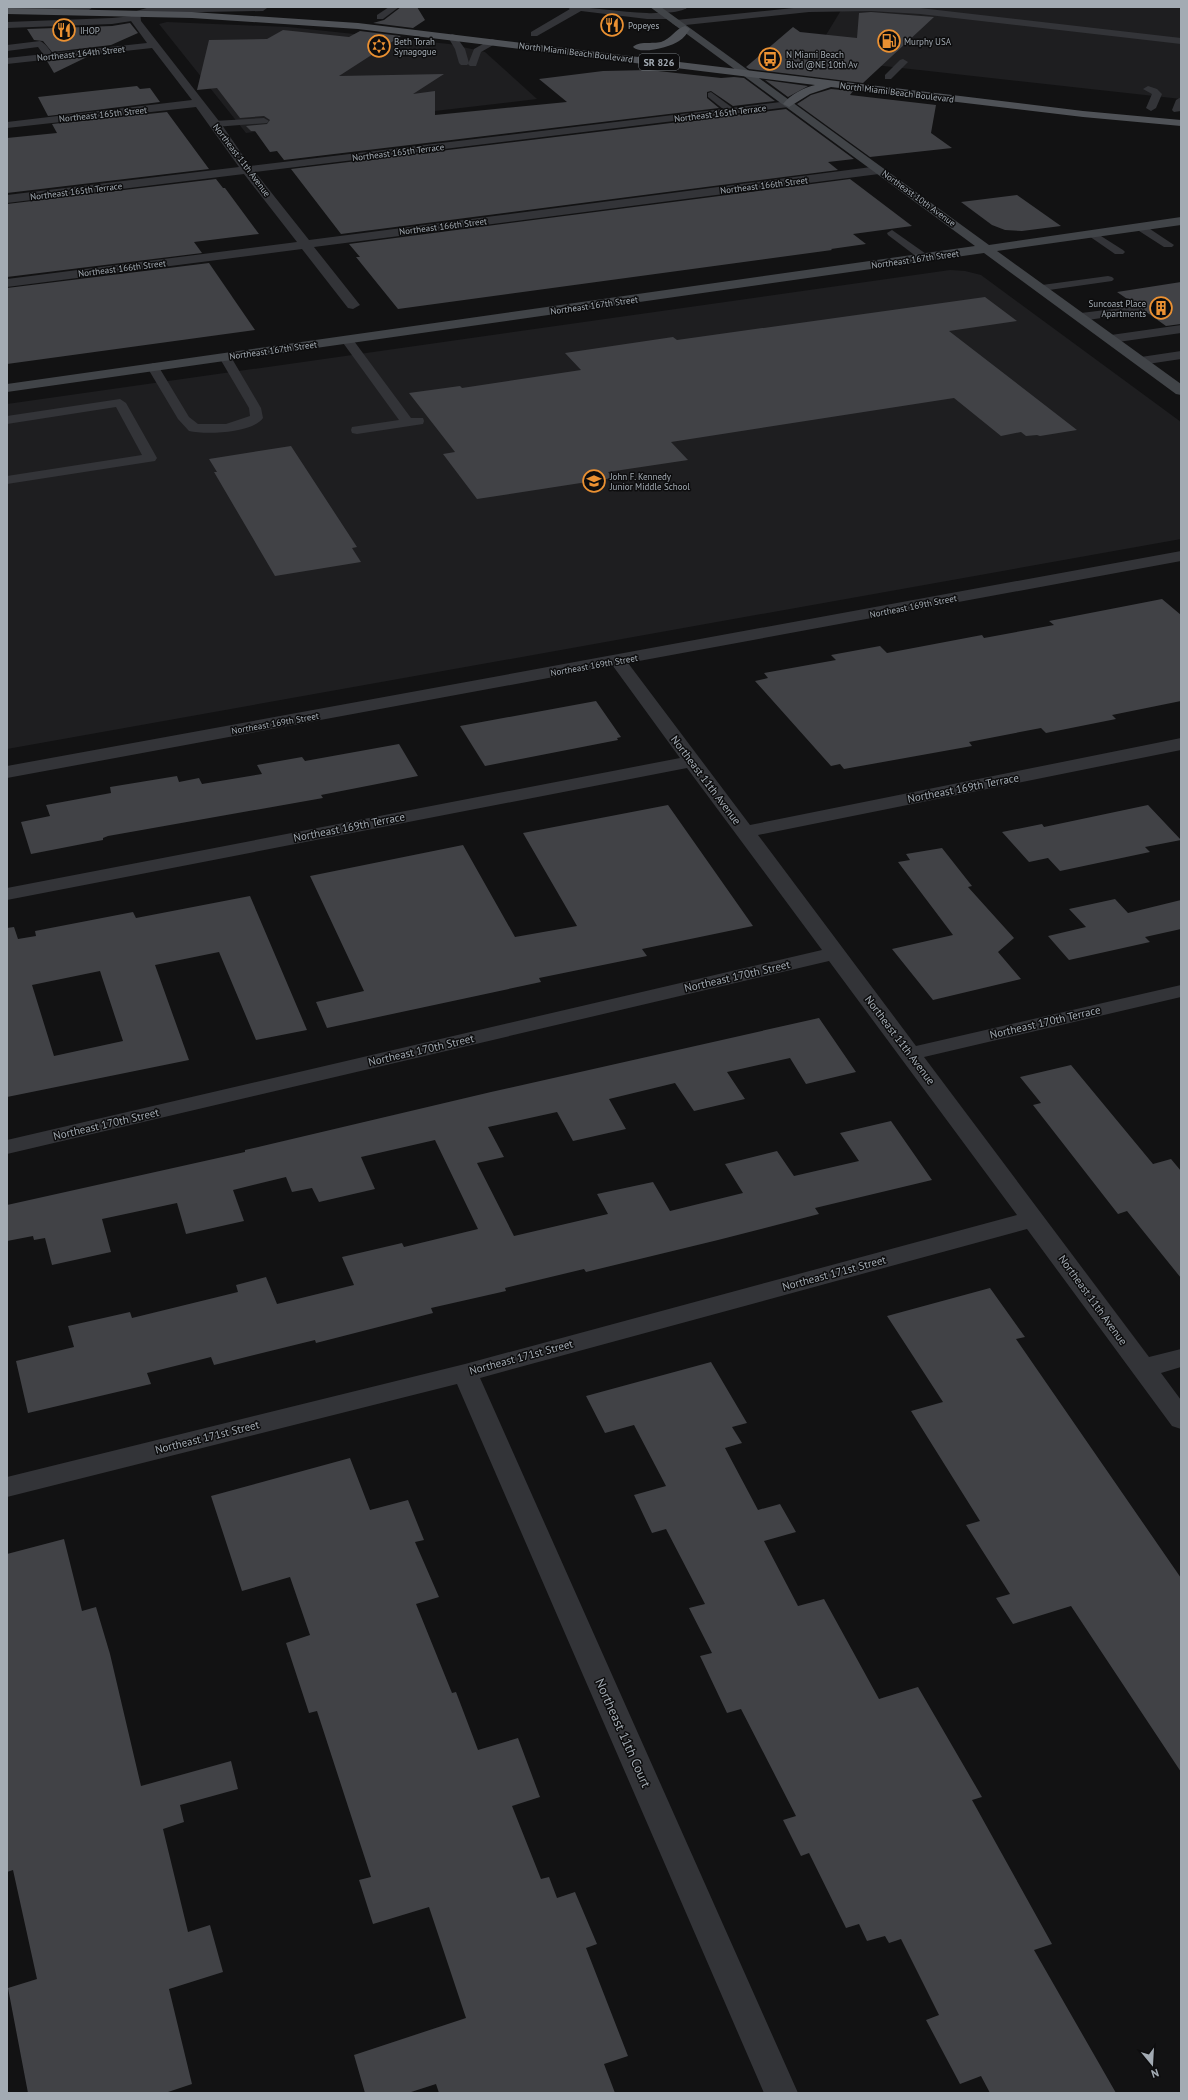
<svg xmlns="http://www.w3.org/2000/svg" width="1188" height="2100" viewBox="0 0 1188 2100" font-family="'PT Sans',sans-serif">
<rect width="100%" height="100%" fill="#121213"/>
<g fill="#1e1e20">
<polygon points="843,7 1181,7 1181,99 812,58"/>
<polygon points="167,22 288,27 449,44 485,52 537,99 246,133 159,24"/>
<polygon points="950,270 965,271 981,275 1181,422 1181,539 7,749 7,404"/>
</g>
<g fill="#414246" fill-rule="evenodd">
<polygon points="401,7 417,7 425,20 413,28 373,23 384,20"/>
<polygon points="871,12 934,17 863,83 749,69 746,67 793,27 800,32 857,38 859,13"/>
<polygon points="130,23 138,33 111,45 52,52 43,41 34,40 27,29 112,26"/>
<polygon points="283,30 349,37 360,31 401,36 339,76 444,74 413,94 435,91 435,115 567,102 539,79 603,71 649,70 721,78 734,77 744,78 775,101 733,106 711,91 707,92 707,98 719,108 284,160 277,151 270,152 255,131 251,131 246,126 267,124 270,120 264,116 240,118 217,88 197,90 209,40 267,39"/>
<polygon points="87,57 54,73 47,61"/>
<polygon points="765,80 808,86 788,97"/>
<polygon points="137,86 140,89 150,88 160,102 48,116 38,97"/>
<polygon points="831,89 853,91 850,95 936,105 931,133 952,148 870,157 797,104 811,95"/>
<polygon points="786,109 854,159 828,162 838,170 341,234 291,169"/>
<polygon points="167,112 209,169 7,193 7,138 57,133 52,124"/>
<polygon points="216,179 223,188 225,188 259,234 194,242 202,253 7,277 7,204"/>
<polygon points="850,179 912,226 853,234 866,244 831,249 832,250 398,309 356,257 360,257 349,244"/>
<polygon points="1017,195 1061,226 1022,231 1005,230 992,225 961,202"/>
<polygon points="209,263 255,330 7,364 7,288"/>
<polygon points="1181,282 1181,324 1166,326 1145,311 1143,307 1136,305 1117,292"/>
<polygon points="985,297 1017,321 949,331 1077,430 1040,436 1037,435 1026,436 1021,432 1001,436 954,398 671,442 688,460 608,472 613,478 477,499 443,454 455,452 409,393 460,386 462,388 581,370 565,353 673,337 677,340"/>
<polygon points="291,446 357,547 352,548 361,562 275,576 214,472 217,472 209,459"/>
<polygon points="1162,599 1181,615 1181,701 1112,715 1116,719 1046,733 1041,728 969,742 972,746 844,769 840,764 831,766 755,681 768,678 764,673 836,660 831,655 880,646 887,653 982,635 984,638 1054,625 1049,621"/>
<polygon points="596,701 621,737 617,738 618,740 485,766 460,726"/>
<polygon points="399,744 418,776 321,795 323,798 108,836 103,838 103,840 31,854 21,822 50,816 46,805 111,793 110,787 177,776 179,782 199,778 202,784 262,774 257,765 302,757 305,761"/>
<polygon points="668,805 753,926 642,949 647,956 539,978 541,982 327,1028 316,1002 364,991 310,876 463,845 515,937 577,926 523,833"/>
<polygon points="1148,805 1181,840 1145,847 1150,852 1060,871 1048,858 1029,862 1002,832 1042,824 1044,827"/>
<polygon points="942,848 972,886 968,887 1014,938 998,952 1021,979 933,1000 892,949 953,935 898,862 910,860 906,854"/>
<path d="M 250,896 L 307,1030 L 256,1040 L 219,952 L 155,965 L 189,1060 L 7,1097 L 7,928 L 14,927 L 18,939 L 36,936 L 35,931 L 133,912 L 136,918 ZM 100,971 L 123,1041 L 54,1056 L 32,985 Z"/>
<polygon points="1115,899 1128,913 1181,900 1181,929 1145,937 1150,942 1069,960 1048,936 1086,927 1069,909"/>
<polygon points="819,1018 856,1072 806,1084 790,1058 727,1072 745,1099 694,1111 675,1083 609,1099 626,1129 573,1141 557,1112 488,1127 504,1157 477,1163 514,1236 608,1214 597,1194 653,1182 670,1211 743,1193 725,1164 777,1151 794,1176 859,1161 840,1133 891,1121 932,1180 815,1208 819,1214 718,1240 586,1272 584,1269 505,1288 506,1291 431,1308 433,1313 316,1343 315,1340 214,1365 211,1357 147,1373 151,1384 28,1413 16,1361 74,1347 68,1326 130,1312 132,1318 238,1292 236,1285 266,1277 277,1304 354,1285 342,1257 402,1243 404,1247 478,1229 435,1140 361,1157 375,1189 319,1202 312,1188 292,1192 286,1177 233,1190 244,1221 186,1234 177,1203 102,1219 111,1252 52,1265 45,1238 34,1240 33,1236 7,1241 7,1205 245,1152 245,1150 491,1092"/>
<polygon points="1071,1065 1153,1164 1171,1159 1181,1171 1181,1278 1127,1211 1118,1214 1033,1105 1041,1103 1020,1077"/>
<polygon points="990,1288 1025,1337 1016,1339 1181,1578 1181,1772 1071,1606 1013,1624 996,1598 1010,1594 966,1525 980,1521 911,1411 943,1402 887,1316"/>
<polygon points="711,1362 747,1423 732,1427 742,1443 725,1448 758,1510 780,1504 796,1532 764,1541 798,1606 824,1599 879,1699 918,1687 982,1797 972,1800 1052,1944 1034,1950 1116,2093 990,2093 981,2076 960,2084 926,2020 939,2015 901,1939 889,1943 885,1936 867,1941 859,1924 846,1928 809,1853 801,1856 783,1820 796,1816 741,1709 727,1713 700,1656 712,1653 689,1608 705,1604 666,1529 652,1533 634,1495 666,1486 634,1425 605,1433 586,1396"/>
<polygon points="350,1458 370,1510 408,1500 424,1540 415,1542 439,1597 416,1604 452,1693 456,1692 478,1750 518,1738 540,1797 512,1806 541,1879 549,1877 557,1898 575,1892 597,1944 586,1948 628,2056 604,2064 615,2093 439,2093 436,2084 408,2093 365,2093 354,2055 466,2018 429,1907 373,1924 359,1880 371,1877 317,1711 309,1713 286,1643 310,1635 290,1577 242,1591 211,1496"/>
<polygon points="64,1539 82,1611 96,1607 110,1654 141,1786 231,1761 238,1789 180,1805 184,1822 163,1829 188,1932 210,1925 223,1972 169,1989 192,2084 165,2093 28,2093 8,1988 37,1979 13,1870 7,1872 7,1554"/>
</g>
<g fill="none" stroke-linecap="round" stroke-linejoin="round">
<g fill="#333438" fill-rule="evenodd">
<polygon points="13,7 93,7 89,10 21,11 7,14 7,8"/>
<polygon points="150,7 267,8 263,11 150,13 138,16 138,20 112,24 7,28 7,22 112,18 133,16 133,12"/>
<polygon points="389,7 399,7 383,19 377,19 377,15"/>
<path d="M 567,7 C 594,7 620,12 647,13 C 655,14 666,11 671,16 L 667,19 L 647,19 L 581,11 L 537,36 L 531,36 L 531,32 L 570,9 Z"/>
<path d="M 662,7 L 688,7 C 683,12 660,15 655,10 Z"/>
<polygon points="803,7 920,8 1181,38 1181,44 920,14 871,11 809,12 676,26 672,23 676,20"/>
<polygon points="452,34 455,35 465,49 469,63 467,65 461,65 459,63 455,49 448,37"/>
<polygon points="492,39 495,40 495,44 481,52 476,66 470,66 468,64 474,49"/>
<path d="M 40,41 C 45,43 54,53 52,58 L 46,58 L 38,47 L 7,51 L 7,45 Z"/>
<polygon points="903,59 908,62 891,79 885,79 885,75 900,60"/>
<polygon points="1148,86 1157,89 1162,94 1156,108 1151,111 1146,108 1152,94 1143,89"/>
<polygon points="711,92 734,109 734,113 728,113 708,97 708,93"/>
<polygon points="1181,97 1181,111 1174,112 1172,110 1176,100"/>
<polygon points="264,118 269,121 267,123 215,127 210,124 215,121"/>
<polygon points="1140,224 1144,225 1174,245 1172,247 1164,247 1136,229 1135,227 1136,225"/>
<polygon points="892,230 929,256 931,258 929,260 921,260 888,235 887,233"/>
<polygon points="1093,231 1123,250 1125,252 1123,254 1115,254 1089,236 1088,234 1089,232"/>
<polygon points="1108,276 1112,277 1114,279 1112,281 1042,291 1036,288 1042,285"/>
<polygon points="1138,306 1142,308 1144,310 1142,312 1081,321 1075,317 1081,313"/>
<polygon points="1181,325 1181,333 1111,343 1105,339 1111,335"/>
<polygon points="347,336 351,337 411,418 423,418 424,421 423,424 357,434 352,433 351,430 352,427 399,420 341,340"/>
<polygon points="1181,351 1181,359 1141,365 1135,361 1141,357"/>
<path d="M 225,353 L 231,357 L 261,408 L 263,418 C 253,433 206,435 189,431 L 178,419 L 147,367 L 153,363 L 157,364 L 189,417 L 198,424 L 226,424 L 250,416 L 249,408 L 219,357 Z"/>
<polygon points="120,399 126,403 157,458 155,461 7,484 7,476 142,455 116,407 7,424 7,416"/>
</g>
<g fill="#333438" fill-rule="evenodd">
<polygon points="136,11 140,12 141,21 222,125 250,166 789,101 795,104 789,107 255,172 309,240 879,166 885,170 879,174 314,247 360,305 353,309 348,308 302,249 7,287 7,279 297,242 244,174 7,203 7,195 239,167 196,107 7,128 7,122 192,100 152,48 7,64 7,58 147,43 131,21 131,14"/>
<polygon points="1181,551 1181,561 628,663 750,825 1181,738 1181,750 758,835 916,1046 1181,985 1181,997 924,1057 1149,1357 1181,1349 1181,1367 1161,1373 1181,1400 1181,1429 1172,1426 1027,1229 480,1378 798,2093 764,2093 457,1384 7,1497 7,1477 465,1364 1017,1215 829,961 7,1154 7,1140 822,950 687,768 7,900 7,888 680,758 613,666 7,778 7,766"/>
</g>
<polygon fill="#414448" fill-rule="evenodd" points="650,7 661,7 989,245 1181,217 1181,225 997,251 1181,384 1181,395 1176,394 984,253 7,392 7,384 975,246"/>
<g fill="#4f5257" fill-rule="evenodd">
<path d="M 7,8 L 192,12 L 358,23 L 1083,111 L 1181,120 L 1181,126 L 1083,117 L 831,87 L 810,94 L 789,107 L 783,104 C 791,94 803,88 815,85 L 358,29 L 192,18 L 7,14 Z"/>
<path d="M 685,26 L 690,29 C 687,33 684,38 679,41 C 671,47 640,55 633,47 C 638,41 653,44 661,42 C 671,39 676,28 685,26 Z"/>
</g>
</g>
<defs>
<g id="restaurant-ring" transform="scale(1.15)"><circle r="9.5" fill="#0d0d0e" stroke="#eb9132" stroke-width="1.5"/><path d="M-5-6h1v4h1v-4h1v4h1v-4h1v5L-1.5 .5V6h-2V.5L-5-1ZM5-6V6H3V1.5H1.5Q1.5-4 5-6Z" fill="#eb9132"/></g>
<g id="fuel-ring" transform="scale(1.15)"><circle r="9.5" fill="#0d0d0e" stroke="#eb9132" stroke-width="1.5"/><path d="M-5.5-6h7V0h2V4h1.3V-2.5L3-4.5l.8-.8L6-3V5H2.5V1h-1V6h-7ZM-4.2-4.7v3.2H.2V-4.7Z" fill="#eb9132"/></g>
<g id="synagogue-ring" transform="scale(1.15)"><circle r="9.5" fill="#0d0d0e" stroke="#eb9132" stroke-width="1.5"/><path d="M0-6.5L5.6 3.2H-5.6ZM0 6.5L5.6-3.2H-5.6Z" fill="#eb9132"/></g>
<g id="bus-ring" transform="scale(1.15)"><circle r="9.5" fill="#0d0d0e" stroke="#eb9132" stroke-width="1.5"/><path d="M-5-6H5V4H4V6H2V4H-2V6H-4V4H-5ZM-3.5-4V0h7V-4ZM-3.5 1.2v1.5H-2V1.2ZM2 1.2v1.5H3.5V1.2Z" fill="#eb9132"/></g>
<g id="building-ring" transform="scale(1.15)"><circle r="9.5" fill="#0d0d0e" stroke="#eb9132" stroke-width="1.5"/><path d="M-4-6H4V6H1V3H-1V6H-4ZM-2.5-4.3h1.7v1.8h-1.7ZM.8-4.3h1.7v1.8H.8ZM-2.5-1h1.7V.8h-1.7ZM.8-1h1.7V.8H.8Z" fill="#eb9132"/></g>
<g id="school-ring" transform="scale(1.15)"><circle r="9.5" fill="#0d0d0e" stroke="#eb9132" stroke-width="1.5"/><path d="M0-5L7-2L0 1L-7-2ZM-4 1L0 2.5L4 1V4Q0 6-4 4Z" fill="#eb9132"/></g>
</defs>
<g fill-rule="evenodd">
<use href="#restaurant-ring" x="612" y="25"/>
<use href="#restaurant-ring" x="64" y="30"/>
<use href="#fuel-ring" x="889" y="41"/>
<use href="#synagogue-ring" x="379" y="46"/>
<use href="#bus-ring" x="770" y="59"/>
<use href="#building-ring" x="1161" y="308"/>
<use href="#school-ring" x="594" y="481"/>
</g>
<g text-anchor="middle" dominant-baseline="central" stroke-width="3" stroke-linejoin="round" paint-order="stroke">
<g font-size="9" fill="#a3abb3" stroke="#0d0d0e" text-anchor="start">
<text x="628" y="25">Popeyes</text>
<text x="80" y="30">IHOP</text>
<text x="394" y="41">Beth Torah<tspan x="394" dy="10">Synagogue</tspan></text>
<text x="904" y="41">Murphy USA</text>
<text x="786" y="54">N Miami Beach<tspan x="786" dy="10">Blvd @NE 10th Av</tspan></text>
<text x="1146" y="303" text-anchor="end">Suncoast Place<tspan x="1146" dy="10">Apartments</tspan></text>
<text x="610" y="476">John F. Kennedy<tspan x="610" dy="10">Junior Middle School</tspan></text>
</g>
<g font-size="9" fill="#a3abb3" stroke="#0d0d0e">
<text transform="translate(576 52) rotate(7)">North Miami Beach Boulevard</text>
<text transform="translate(81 53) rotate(-6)">Northeast 164th Street</text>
<text transform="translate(897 92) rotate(7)">North Miami Beach Boulevard</text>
<text transform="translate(720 113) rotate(-7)">Northeast 165th Terrace</text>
<text transform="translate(103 114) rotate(-6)">Northeast 165th Street</text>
<text transform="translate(398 152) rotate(-7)">Northeast 165th Terrace</text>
<text transform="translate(242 160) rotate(53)">Northeast 11th Avenue</text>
<text transform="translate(764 185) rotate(-7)">Northeast 166th Street</text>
<text transform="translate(76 191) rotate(-7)">Northeast 165th Terrace</text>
<text transform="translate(919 198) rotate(36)">Northeast 10th Avenue</text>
<text transform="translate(443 226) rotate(-7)">Northeast 166th Street</text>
<text transform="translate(915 259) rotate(-8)">Northeast 167th Street</text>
<text transform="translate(122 268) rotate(-7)">Northeast 166th Street</text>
<text transform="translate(594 305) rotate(-8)">Northeast 167th Street</text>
<text transform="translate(273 350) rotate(-8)">Northeast 167th Street</text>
<text transform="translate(913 606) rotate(-11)">Northeast 169th Street</text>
<text transform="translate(594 665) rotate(-10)">Northeast 169th Street</text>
<text transform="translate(275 723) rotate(-10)">Northeast 169th Street</text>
</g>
<rect fill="#0d0d0e" stroke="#767c82" stroke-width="1" x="639" y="54" width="40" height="16" rx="3"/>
<g font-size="10" font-weight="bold" fill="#a3abb3">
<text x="659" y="62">SR 826</text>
</g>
<g font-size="11" fill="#a3abb3" stroke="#0d0d0e">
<text transform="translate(706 780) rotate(53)">Northeast 11th Avenue</text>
<text transform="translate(963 788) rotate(-11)">Northeast 169th Terrace</text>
<text transform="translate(349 827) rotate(-11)">Northeast 169th Terrace</text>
<text transform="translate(737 976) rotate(-13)">Northeast 170th Street</text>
<text transform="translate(1045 1022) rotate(-13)">Northeast 170th Terrace</text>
<text transform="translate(900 1040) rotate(53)">Northeast 11th Avenue</text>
<text transform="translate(421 1050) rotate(-13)">Northeast 170th Street</text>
<text transform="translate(106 1124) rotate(-13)">Northeast 170th Street</text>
<text transform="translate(834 1273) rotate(-15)">Northeast 171st Street</text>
<text transform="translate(1093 1300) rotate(54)">Northeast 11th Avenue</text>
<text transform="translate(521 1357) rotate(-15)">Northeast 171st Street</text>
<text transform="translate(207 1437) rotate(-14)">Northeast 171st Street</text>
</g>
<g font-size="13" fill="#a3abb3" stroke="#0d0d0e">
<text transform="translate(623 1733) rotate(66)">Northeast 11th Court</text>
</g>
</g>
<rect width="1188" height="2100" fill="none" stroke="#a3abb3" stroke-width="16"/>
<g transform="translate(1152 2064) rotate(162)" stroke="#0d0d0e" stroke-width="3" paint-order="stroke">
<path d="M0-3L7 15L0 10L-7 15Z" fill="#a3abb3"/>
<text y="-6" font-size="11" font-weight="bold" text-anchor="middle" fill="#a3abb3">N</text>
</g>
</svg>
